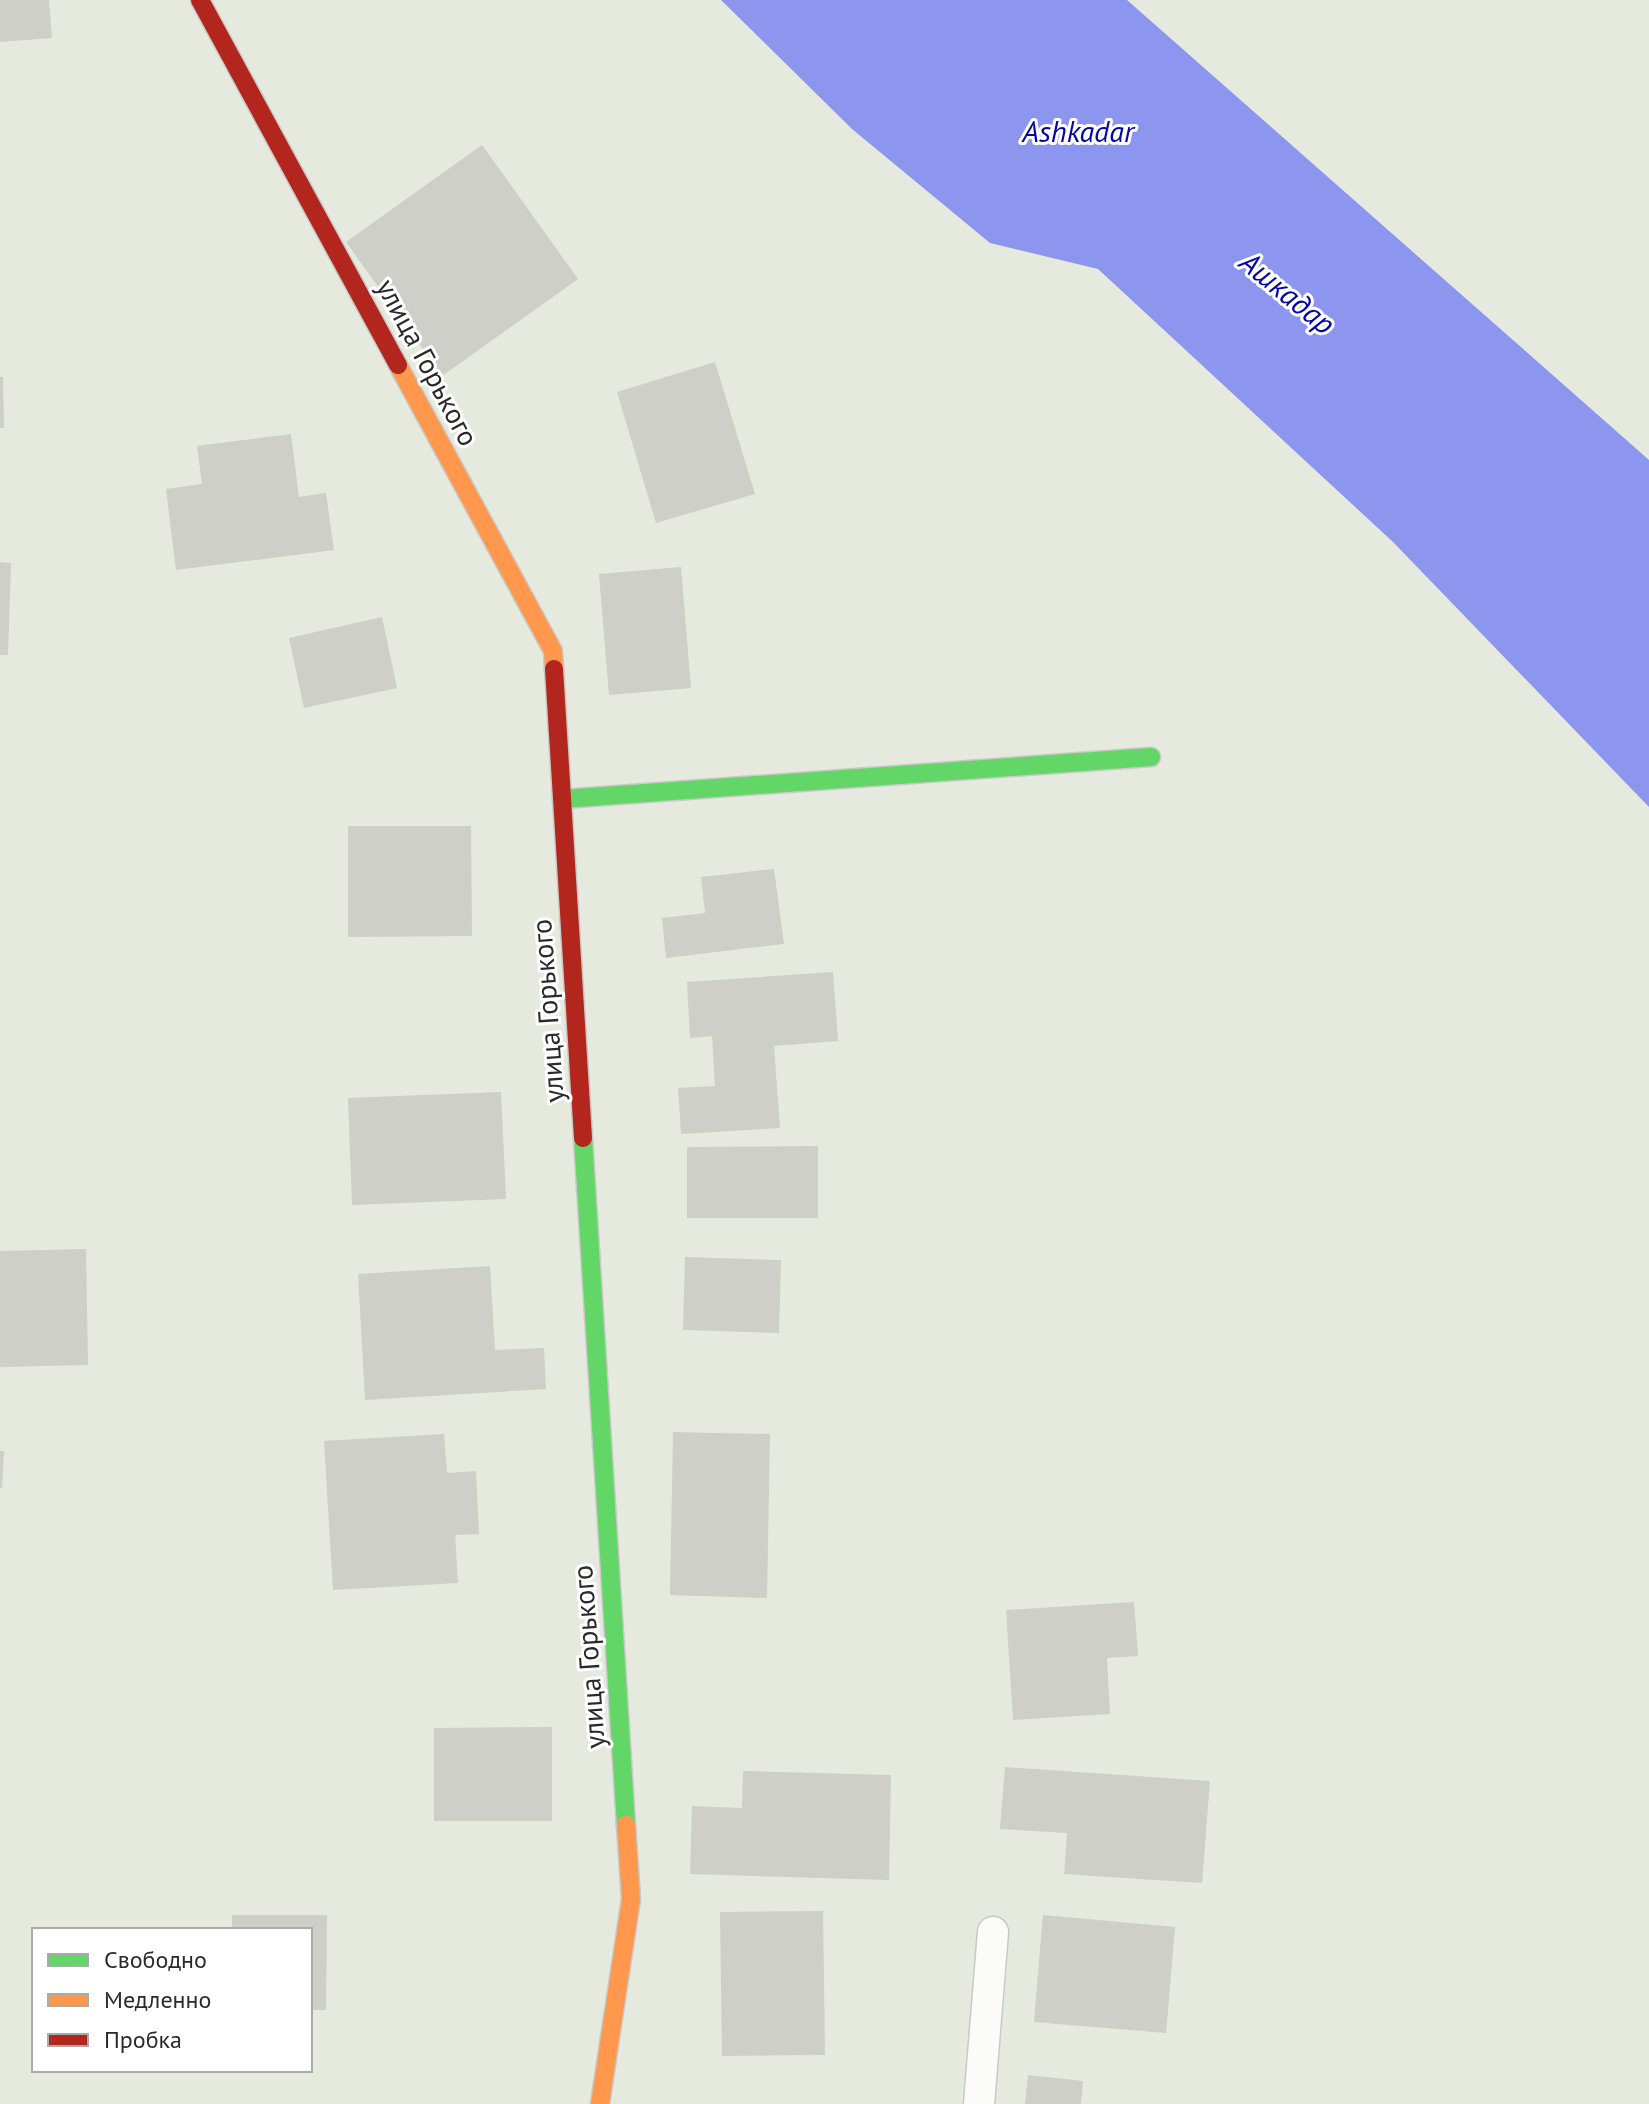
<svg xmlns="http://www.w3.org/2000/svg" width="1649" height="2104" viewBox="0 0 1649 2104" font-family="'PT Sans',sans-serif">
<rect width="100%" height="100%" fill="#e6e9de"/>
<polygon fill="#8c96ef" points="721,0 1127,0 1649,460 1649,807 1393,542 1098,269 990,243 852,129"/>
<g fill="#cdcfc8">
<polygon points="0,0 49,0 52,38 0,42"/>
<polygon points="482,145 578,279 442,376 346,242"/>
<polygon points="715,362 755,494 656,523 617,392"/>
<polygon points="0,377 3,377 4,428 0,428"/>
<polygon points="291,434 299,497 326,493 334,550 176,570 166,489 202,484 197,446"/>
<polygon points="0,562 11,563 8,655 0,655"/>
<polygon points="681,567 691,688 609,695 599,574"/>
<polygon points="382,617 397,688 304,708 289,638"/>
<polygon points="348,826 471,826 472,936 348,937"/>
<polygon points="774,869 784,944 666,958 662,918 705,913 701,877"/>
<polygon points="833,972 838,1041 774,1046 780,1128 681,1134 678,1088 715,1086 712,1036 690,1038 687,982"/>
<polygon points="501,1092 506,1199 352,1205 348,1098"/>
<polygon points="818,1146 818,1218 687,1218 687,1147"/>
<polygon points="86,1249 88,1365 0,1367 0,1251"/>
<polygon points="685,1257 781,1260 779,1333 683,1330"/>
<polygon points="490,1266 495,1350 544,1348 546,1389 365,1400 358,1274"/>
<polygon points="673,1432 770,1434 767,1598 670,1595"/>
<polygon points="444,1434 447,1473 476,1471 479,1534 455,1535 458,1583 333,1590 324,1441"/>
<polygon points="0,1451 4,1451 2,1488 0,1488"/>
<polygon points="1134,1602 1138,1656 1107,1658 1110,1714 1013,1720 1006,1610"/>
<polygon points="552,1727 552,1821 434,1821 434,1728"/>
<polygon points="1005,1767 1210,1781 1202,1883 1064,1874 1067,1833 1000,1829"/>
<polygon points="743,1771 891,1775 889,1880 690,1874 692,1806 742,1808"/>
<polygon points="823,1911 825,2055 722,2056 720,1912"/>
<polygon points="232,1915 327,1915 326,2010 310,2010 310,1930 232,1930"/>
<polygon points="1043,1915 1175,1927 1166,2033 1034,2022"/>
<polygon points="1028,2075 1083,2081 1081,2104 1025,2104"/>
</g>
<g fill="none" stroke-linecap="round" stroke-linejoin="round">
<g stroke="#c9c9c8" stroke-width="33">
<polyline id="lane" points="979,2104 993,1932"/>
</g>
<g stroke="#c9c9c8" stroke-width="21">
<g id="fast">
<polyline points="562,799 1151,757"/>
<polyline points="583,1138 626,1825"/>
</g>
</g>
<g stroke="#c9c9c8" stroke-width="21">
<g id="slow">
<polyline points="398,365 553,651 554,669"/>
<polyline points="600,2104 631,1899 626,1825"/>
</g>
</g>
<g stroke="#c9c9c8" stroke-width="21">
<g id="jam">
<polyline points="200,0 398,365"/>
<polyline points="554,669 583,1138"/>
</g>
</g>
<use href="#lane" stroke="#fbfcfa" stroke-width="30"/>
<use href="#fast" stroke="#63d668" stroke-width="18"/>
<use href="#slow" stroke="#ff974d" stroke-width="18"/>
<use href="#jam" stroke="#b3261e" stroke-width="18"/>
</g>
<g text-anchor="middle" dominant-baseline="central" stroke-width="6" stroke-linejoin="round" paint-order="stroke">
<g font-size="28" fill="#2a2a2a" stroke="#fff">
<text transform="translate(428 362) rotate(62)">улица Горького</text>
<text transform="translate(547 1011) rotate(-94)">улица Горького</text>
<text transform="translate(588 1657) rotate(-94)">улица Горького</text>
</g>
<g font-size="30" font-style="italic" fill="#0506a3" stroke="#fff">
<text x="1078" y="130">Ashkadar</text>
<text transform="translate(1288 292) rotate(39)">Ашкадар</text>
</g>
</g>
<rect x="32" y="1928" width="280" height="144" fill="#ffffff" stroke="#aaaaaa" stroke-width="2"/>
<rect x="48" y="1954" width="40" height="12" fill="#63d668" stroke="#aaaaaa" stroke-width="2"/>
<text x="104" y="1968" font-size="24" fill="#2a2a2a">Свободно</text>
<rect x="48" y="1994" width="40" height="12" fill="#ff974d" stroke="#aaaaaa" stroke-width="2"/>
<text x="104" y="2008" font-size="24" fill="#2a2a2a">Медленно</text>
<rect x="48" y="2034" width="40" height="12" fill="#b3261e" stroke="#aaaaaa" stroke-width="2"/>
<text x="104" y="2048" font-size="24" fill="#2a2a2a">Пробка</text>
</svg>
